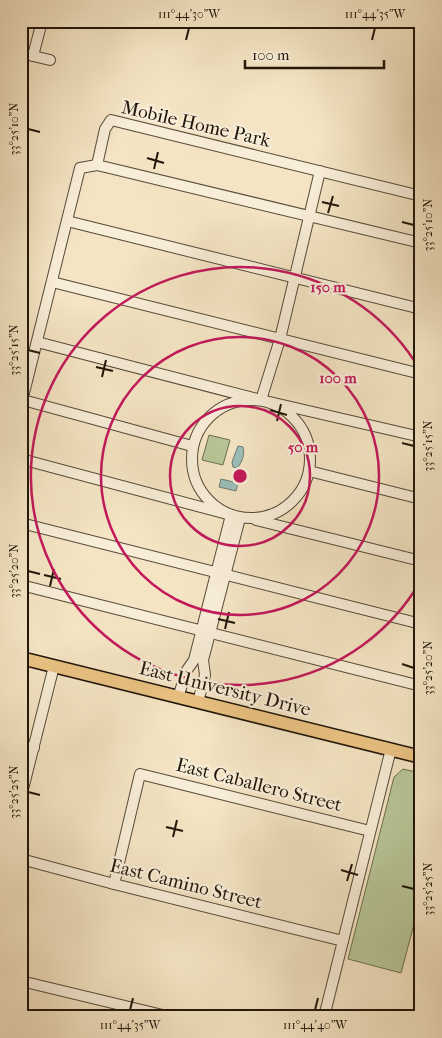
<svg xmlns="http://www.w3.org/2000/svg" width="442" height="1038" viewBox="0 0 442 1038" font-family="'IM FELL French Canon',serif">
<rect width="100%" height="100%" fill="#f4e4c3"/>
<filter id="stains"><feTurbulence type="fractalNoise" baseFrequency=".004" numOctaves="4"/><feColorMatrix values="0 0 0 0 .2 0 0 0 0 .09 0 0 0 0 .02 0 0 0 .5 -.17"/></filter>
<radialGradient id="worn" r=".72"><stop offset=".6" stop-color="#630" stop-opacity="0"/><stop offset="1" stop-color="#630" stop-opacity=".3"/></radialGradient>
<g fill="#b8c596" stroke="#6c6e50">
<polygon points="209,435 230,440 223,465 202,460"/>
<polygon points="403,769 421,773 421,898 401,973 348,959 394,777"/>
</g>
<g fill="#9cbeb8" stroke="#6b7b72">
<path d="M 238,446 L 243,447 C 245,454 242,463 237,468 L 233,467 L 232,462 Z"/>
<polygon points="221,479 238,483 236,491 219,487"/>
</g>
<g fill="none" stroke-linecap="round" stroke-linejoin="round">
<g stroke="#564a38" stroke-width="12">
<g id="minor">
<polyline points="21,53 50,60"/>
<polyline points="33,56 42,21"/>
<polyline points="97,165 105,129 111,120 421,196"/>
<polyline points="67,221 421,309"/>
<polyline points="52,282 421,374"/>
<polyline points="37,342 261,400 421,437"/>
<circle cx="251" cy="459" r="59"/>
<polyline points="23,400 192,446"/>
<polyline points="261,400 280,339 320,171"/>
<polyline points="21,405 80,168 97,165 421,243"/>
<polyline points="21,459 231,515 194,660 187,670 178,697"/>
<polyline points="309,471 421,499"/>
<polyline points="256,520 421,561"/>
<polyline points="21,523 421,624"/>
<polyline points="21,585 421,686"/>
<polyline points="198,702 205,675 203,660 240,518"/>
<polyline points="21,745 34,748"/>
<polyline points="21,797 54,666"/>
<polyline points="21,859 114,884 343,941"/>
<polyline points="114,884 140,774 370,831"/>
<polyline points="21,981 171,1017"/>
<polyline points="324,1017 391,749"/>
</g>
</g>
<g stroke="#21160a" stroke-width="15">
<polyline id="major" points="21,658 421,757"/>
</g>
<use href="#minor" stroke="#f8edd8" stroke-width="10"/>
<use href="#major" stroke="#eac282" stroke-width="12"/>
</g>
<path fill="none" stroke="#21160a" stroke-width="2" d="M 186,40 L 189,28M 372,40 L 375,28M 28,129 L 40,132M 147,158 L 164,163M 154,169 L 158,152M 322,202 L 339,206M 328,213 L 333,196M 402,222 L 414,225M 28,350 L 40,353M 96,367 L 113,371M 102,377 L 106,360M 270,410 L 287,415M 277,421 L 281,404M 402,443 L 414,446M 28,571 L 40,574M 44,575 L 61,579M 50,586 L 54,569M 218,619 L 235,623M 225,629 L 229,612M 402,664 L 414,668M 28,792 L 40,795M 166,827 L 183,831M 173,837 L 177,820M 341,870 L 358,875M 347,881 L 352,864M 402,886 L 414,889M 130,1010 L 133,998M 315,1010 L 318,998"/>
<g fill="none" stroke="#c2185b" stroke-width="2.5">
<circle cx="240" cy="476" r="70"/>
<circle cx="240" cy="476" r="139"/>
<path d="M420 582A209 209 0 1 1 420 370"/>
</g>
<g text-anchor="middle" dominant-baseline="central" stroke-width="4.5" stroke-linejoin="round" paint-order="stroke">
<g font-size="19" fill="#21160a" stroke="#f8edd8">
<text transform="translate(196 124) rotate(13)">Mobile Home Park</text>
<text transform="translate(225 689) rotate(14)">East University Drive</text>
<text transform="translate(259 785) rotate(14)">East Caballero Street</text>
<text transform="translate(186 884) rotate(14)">East Camino Street</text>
</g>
</g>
<circle cx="240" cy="476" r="8" fill="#c2185b" stroke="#f8edd8" stroke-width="2.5"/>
<g font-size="15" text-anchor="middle" font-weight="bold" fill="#c2185b" stroke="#f8edd8" stroke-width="4.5" stroke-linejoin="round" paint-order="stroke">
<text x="328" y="292">150 m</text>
<text x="338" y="383">100 m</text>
<text x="303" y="452">50 m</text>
</g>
<rect width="442" height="1038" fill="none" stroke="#f4e4c3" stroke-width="55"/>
<path d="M245 60v8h139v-8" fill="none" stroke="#21160a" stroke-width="2.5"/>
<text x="252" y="60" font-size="15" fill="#21160a" stroke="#f8edd8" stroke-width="4" paint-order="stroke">100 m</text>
<rect x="28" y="28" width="386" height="982" fill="none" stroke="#21160a" stroke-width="2"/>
<g font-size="12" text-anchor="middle" fill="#21160a">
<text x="189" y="18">111°44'30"W</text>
<text x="375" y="18">111°44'35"W</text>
<text transform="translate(14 129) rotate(-90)" y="4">33°25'10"N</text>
<text transform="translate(428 225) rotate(-90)" y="4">33°25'10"N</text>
<text transform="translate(14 350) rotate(-90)" y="4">33°25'15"N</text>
<text transform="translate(428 446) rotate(-90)" y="4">33°25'15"N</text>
<text transform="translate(14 571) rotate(-90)" y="4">33°25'20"N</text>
<text transform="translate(428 668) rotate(-90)" y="4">33°25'20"N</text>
<text transform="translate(14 792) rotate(-90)" y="4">33°25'25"N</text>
<text transform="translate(428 889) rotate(-90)" y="4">33°25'25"N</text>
<text x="130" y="1029">111°44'35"W</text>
<text x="315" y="1029">111°44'40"W</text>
</g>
<rect width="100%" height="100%" filter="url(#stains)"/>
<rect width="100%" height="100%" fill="url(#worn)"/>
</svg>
